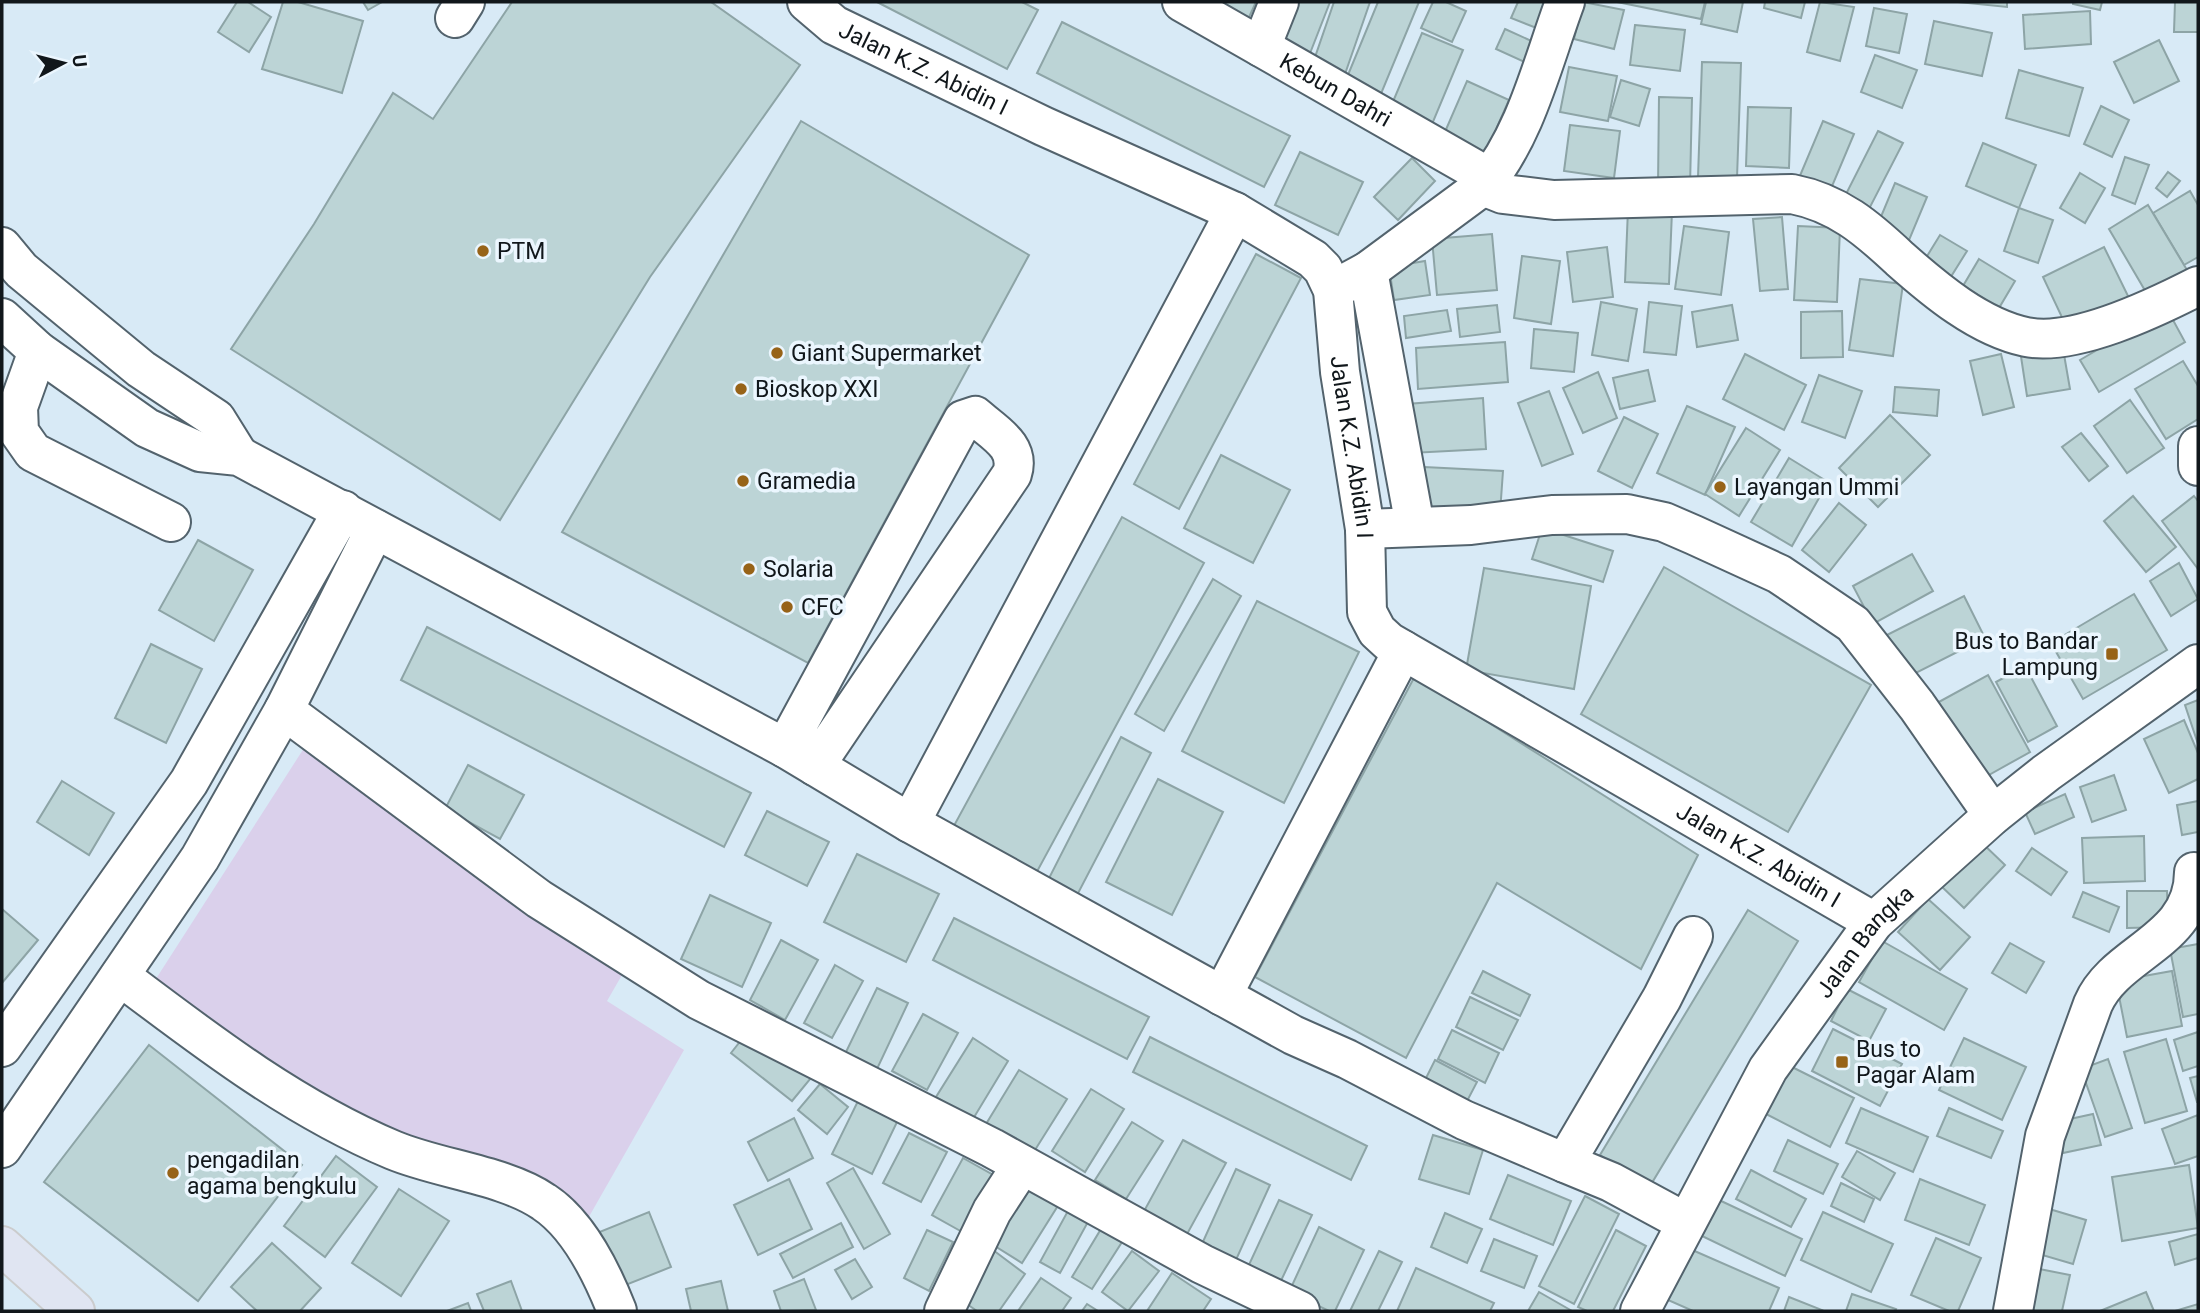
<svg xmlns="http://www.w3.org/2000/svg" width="2200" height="1313" viewBox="0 0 2200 1313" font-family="Roboto,sans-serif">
<rect width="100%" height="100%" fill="#d8eaf6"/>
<polygon fill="#dad0eb" points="306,745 626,968 607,1001 684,1050 578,1236 143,999"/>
<g fill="#bcd4d6" stroke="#8da4a6" stroke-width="2">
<polygon points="237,2 248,2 271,17 249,52 218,32"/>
<polygon points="283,2 298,2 363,21 342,93 262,69"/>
<polygon points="363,2 382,2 368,10"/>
<polygon points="512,2 711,2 800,65 650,277 500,520 231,349 314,224 393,93 433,119"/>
<polygon points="877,2 1022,2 1038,10 1007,69"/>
<polygon points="1215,2 1256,2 1245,26"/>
<polygon points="1289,2 1330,2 1307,61 1271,47"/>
<polygon points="1334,2 1370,2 1345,74 1313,63"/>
<polygon points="1378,2 1419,2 1378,101 1343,87"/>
<polygon points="1433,2 1446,2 1466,11 1452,42 1421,28"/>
<polygon points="1518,2 1556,2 1544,31 1511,18"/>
<polygon points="1583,2 1624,10 1614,49 1574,39"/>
<polygon points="1617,2 1705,2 1701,19"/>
<polygon points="1706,2 1743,2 1737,32 1701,24"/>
<polygon points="1765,2 1805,2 1801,18 1764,8"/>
<polygon points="1820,2 1854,7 1840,61 1807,52"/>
<polygon points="1958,2 2007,2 2007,7"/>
<polygon points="2073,2 2102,2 2100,10 2073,4"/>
<polygon points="2175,2 2198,2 2198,32 2174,32"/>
<polygon points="1874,8 1907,14 1899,53 1866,46"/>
<polygon points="2090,11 2091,44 2025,49 2023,15"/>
<polygon points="1934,21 1992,33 1982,76 1925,64"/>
<polygon points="1062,22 1290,136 1264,187 1037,73"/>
<polygon points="1635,25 1685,30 1680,71 1630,65"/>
<polygon points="1505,29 1536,43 1527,63 1496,49"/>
<polygon points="1422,33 1463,50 1430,129 1389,111"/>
<polygon points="2159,40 2179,81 2134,103 2114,62"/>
<polygon points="1875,55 1917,70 1902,108 1861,92"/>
<polygon points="1702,62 1741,63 1737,178 1698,177"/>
<polygon points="1569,67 1617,76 1608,121 1560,112"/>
<polygon points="2019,70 2083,88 2069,136 2006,118"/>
<polygon points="1621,80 1650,89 1639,126 1610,117"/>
<polygon points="1467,81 1509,100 1483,159 1441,141"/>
<polygon points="1659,97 1692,98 1690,187 1658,186"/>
<polygon points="2101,106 2129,120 2112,157 2084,144"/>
<polygon points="1748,107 1791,108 1789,168 1746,166"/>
<polygon points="801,121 1029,255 808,663 562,532"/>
<polygon points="1823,121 1854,134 1830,191 1799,178"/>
<polygon points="1570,125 1620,131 1614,178 1564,171"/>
<polygon points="1878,131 1903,143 1869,209 1845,196"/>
<polygon points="1983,143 2036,165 2019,208 1966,186"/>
<polygon points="1300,152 1363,182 1338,235 1275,205"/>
<polygon points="2125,157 2149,165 2135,204 2112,195"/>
<polygon points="1412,158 1435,181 1398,220 1374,197"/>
<polygon points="2168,172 2180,181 2167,197 2156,188"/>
<polygon points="2080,173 2105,188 2085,223 2060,208"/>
<polygon points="1895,183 1927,197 1907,245 1875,231"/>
<polygon points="2190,191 2198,205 2198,257 2184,265 2153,213"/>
<polygon points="2148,205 2190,275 2150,299 2109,229"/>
<polygon points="2019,208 2053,220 2038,263 2004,251"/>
<polygon points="1628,209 1672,211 1669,284 1625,282"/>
<polygon points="1782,217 1788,289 1760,291 1753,219"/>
<polygon points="1684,226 1729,232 1721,295 1675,289"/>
<polygon points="1798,226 1840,228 1837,302 1794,300"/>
<polygon points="1492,234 1497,290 1437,295 1432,239"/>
<polygon points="1940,235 1967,251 1947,283 1921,266"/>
<polygon points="1607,247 1613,297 1573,302 1567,252"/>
<polygon points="2104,247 2129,298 2067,328 2043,277"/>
<polygon points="1256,254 1301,278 1179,509 1134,484"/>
<polygon points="1522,256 1560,261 1551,324 1514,318"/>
<polygon points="1979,259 2015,281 1999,308 1963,286"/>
<polygon points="1425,261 1430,295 1394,300 1389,267"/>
<polygon points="1860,279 1903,284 1893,356 1849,350"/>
<polygon points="1601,302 1637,309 1628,361 1592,355"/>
<polygon points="1649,302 1682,306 1676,355 1644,352"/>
<polygon points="1497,305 1500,332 1460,337 1457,309"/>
<polygon points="1732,305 1738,340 1697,347 1692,312"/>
<polygon points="2167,309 2185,342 2099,392 2080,360"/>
<polygon points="1447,310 1451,331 1406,338 1404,316"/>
<polygon points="1842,311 1843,357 1801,358 1801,312"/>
<polygon points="1534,329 1578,333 1574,372 1531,368"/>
<polygon points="1505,342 1508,382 1418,389 1416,348"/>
<polygon points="2062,343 2070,389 2027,396 2020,350"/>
<polygon points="1745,354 1806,385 1784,430 1723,399"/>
<polygon points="2001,354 2014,407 1983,415 1970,361"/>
<polygon points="2183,361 2198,386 2198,419 2166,439 2135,389"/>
<polygon points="1648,370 1655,401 1620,409 1613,378"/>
<polygon points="1598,372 1617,418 1583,433 1563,388"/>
<polygon points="1819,375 1862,391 1845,438 1802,422"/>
<polygon points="1895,387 1939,390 1937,416 1893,412"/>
<polygon points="1549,391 1573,454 1542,466 1518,403"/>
<polygon points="1483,398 1486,449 1411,453 1407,404"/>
<polygon points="2130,400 2164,448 2127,473 2094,426"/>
<polygon points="1687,406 1735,427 1705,495 1657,473"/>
<polygon points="1890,415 1930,455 1878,507 1839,468"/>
<polygon points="1624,417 1658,434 1632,488 1598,471"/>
<polygon points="1746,428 1780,450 1739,516 1705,494"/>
<polygon points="2081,433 2108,466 2089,481 2062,447"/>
<polygon points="1221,455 1290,490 1253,563 1184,528"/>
<polygon points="1789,458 1828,482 1792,546 1751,522"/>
<polygon points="1424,467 1503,471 1500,513 1421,509"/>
<polygon points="2133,496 2176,547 2146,572 2104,521"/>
<polygon points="2194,496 2198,501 2198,569 2162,521"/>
<polygon points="1839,503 1866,525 1829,572 1802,550"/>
<polygon points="1122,517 1204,563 1033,879 950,833"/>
<polygon points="1542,528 1613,551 1603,582 1532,559"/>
<polygon points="198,540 253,570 214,641 159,610"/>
<polygon points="1912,554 1933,591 1873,624 1853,586"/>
<polygon points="2179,563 2198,599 2171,616 2150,581"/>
<polygon points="1664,567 1871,685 1788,832 1581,714"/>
<polygon points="1484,568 1591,586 1574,689 1466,670"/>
<polygon points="1213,579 1241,596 1164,731 1135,714"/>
<polygon points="2134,594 2167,650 2083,699 2051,643"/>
<polygon points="1964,596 1985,638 1900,681 1879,639"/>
<polygon points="1257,601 1359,652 1284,803 1182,751"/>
<polygon points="427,627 751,793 724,847 401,680"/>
<polygon points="151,644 202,669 166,743 115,718"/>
<polygon points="2025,666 2057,726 2028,742 1996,682"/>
<polygon points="1988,675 2030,752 1980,780 1937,703"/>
<polygon points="1415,676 1698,855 1641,969 1497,883 1406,1058 1255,977"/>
<polygon points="2198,700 2198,744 2185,705"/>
<polygon points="2184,720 2198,753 2198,779 2169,793 2144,739"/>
<polygon points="1121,737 1151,753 1074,901 1045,886"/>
<polygon points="468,765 524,795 500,839 445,809"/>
<polygon points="2114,775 2126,810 2092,822 2080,787"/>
<polygon points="1158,779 1223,812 1172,915 1106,882"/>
<polygon points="62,781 114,813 89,855 37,822"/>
<polygon points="2065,794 2074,817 2035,834 2025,812"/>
<polygon points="2198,801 2198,832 2182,835 2177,805"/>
<polygon points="767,811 829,842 807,886 745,855"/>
<polygon points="2144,836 2145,881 2084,883 2082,838"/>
<polygon points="1980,841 2005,865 1964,908 1939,884"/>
<polygon points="2032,848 2067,872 2051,895 2016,871"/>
<polygon points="857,854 939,894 906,962 824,922"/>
<polygon points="2127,891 2167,891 2168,927 2127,928"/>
<polygon points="2083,892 2119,907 2109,932 2073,917"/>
<polygon points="710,895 771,923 742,987 681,959"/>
<polygon points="1928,899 1970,937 1940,970 1898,932"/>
<polygon points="2,909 38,940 2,983"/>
<polygon points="1748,910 1798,941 1650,1186 1600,1155"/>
<polygon points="954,918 1149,1017 1127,1059 933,960"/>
<polygon points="781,940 818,960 785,1020 750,1000"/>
<polygon points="1882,941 1967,989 1944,1030 1859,982"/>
<polygon points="2010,943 2044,962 2026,993 1992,973"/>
<polygon points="2198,944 2198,1014 2183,1017 2170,949"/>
<polygon points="835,965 863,981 832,1038 804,1023"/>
<polygon points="1483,971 1530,995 1520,1016 1472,993"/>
<polygon points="2172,971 2182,1026 2127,1037 2116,981"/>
<polygon points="877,988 908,1003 877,1069 845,1054"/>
<polygon points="1847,989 1886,1009 1869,1041 1831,1021"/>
<polygon points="1470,997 1518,1020 1503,1050 1456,1027"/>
<polygon points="923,1014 958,1033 927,1090 892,1071"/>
<polygon points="750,1029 811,1078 792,1101 731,1053"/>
<polygon points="1833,1029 1902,1064 1880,1106 1812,1071"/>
<polygon points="1452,1030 1499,1053 1485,1083 1438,1059"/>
<polygon points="2198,1032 2198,1066 2183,1071 2174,1040"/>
<polygon points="1150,1037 1367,1146 1351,1180 1133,1072"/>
<polygon points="973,1038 1008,1061 973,1119 936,1097"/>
<polygon points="1964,1038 2026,1067 2002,1120 1939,1090"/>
<polygon points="2166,1039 2187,1111 2145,1123 2124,1052"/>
<polygon points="149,1045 302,1165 198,1301 44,1182"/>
<polygon points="2108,1059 2132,1128 2105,1137 2081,1069"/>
<polygon points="1435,1060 1477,1082 1465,1105 1423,1084"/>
<polygon points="1790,1066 1854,1098 1830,1147 1766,1114"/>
<polygon points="1019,1070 1067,1099 1030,1158 983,1129"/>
<polygon points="2198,1076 2198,1102 2197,1102 2190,1078"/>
<polygon points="820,1084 848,1107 827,1134 798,1110"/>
<polygon points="1091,1089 1124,1109 1085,1172 1052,1151"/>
<polygon points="858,1101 898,1120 872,1174 832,1154"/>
<polygon points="1861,1108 1928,1137 1913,1172 1846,1143"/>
<polygon points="1949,1108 2003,1131 1991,1158 1937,1136"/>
<polygon points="2093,1114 2101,1145 2063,1153 2056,1122"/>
<polygon points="2198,1115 2198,1156 2175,1164 2162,1129"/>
<polygon points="794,1118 813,1158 768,1181 748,1142"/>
<polygon points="1132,1122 1163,1141 1126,1199 1095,1180"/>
<polygon points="909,1133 947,1152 921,1202 883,1183"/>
<polygon points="1433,1135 1483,1150 1469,1194 1419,1179"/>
<polygon points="1183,1140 1226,1163 1186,1236 1143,1213"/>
<polygon points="1788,1140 1838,1164 1823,1194 1774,1171"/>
<polygon points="1857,1151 1895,1173 1880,1200 1842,1177"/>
<polygon points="336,1156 377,1187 325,1257 284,1226"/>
<polygon points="963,1158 995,1176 964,1233 932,1215"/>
<polygon points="2189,1165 2198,1228 2122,1241 2112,1177"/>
<polygon points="853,1168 890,1234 864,1249 827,1183"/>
<polygon points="1236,1169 1270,1185 1235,1262 1201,1246"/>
<polygon points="1751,1170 1806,1199 1791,1227 1736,1199"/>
<polygon points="1508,1175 1571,1201 1553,1245 1490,1219"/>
<polygon points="789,1179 812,1229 758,1255 734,1205"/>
<polygon points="1920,1179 1985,1205 1969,1245 1905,1220"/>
<polygon points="1841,1183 1874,1199 1864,1222 1831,1206"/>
<polygon points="1026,1184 1059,1204 1022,1263 990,1243"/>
<polygon points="399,1189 449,1221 401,1296 352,1263"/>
<polygon points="1585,1196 1619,1214 1574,1304 1539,1286"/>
<polygon points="1279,1200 1312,1215 1279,1285 1247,1269"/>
<polygon points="1719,1200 1802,1239 1785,1276 1702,1236"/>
<polygon points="2046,1208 2086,1220 2073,1264 2032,1252"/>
<polygon points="1069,1209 1089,1220 1060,1273 1040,1262"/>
<polygon points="649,1212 671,1267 618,1288 597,1233"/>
<polygon points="1823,1212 1893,1244 1871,1292 1801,1260"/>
<polygon points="1445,1213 1482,1229 1467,1263 1431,1247"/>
<polygon points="841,1223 853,1247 793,1278 780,1254"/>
<polygon points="1319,1227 1364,1250 1335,1311 1329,1311 1289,1292"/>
<polygon points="1101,1229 1122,1242 1092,1289 1072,1277"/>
<polygon points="927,1230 953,1242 929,1291 904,1278"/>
<polygon points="1616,1230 1646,1246 1613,1311 1587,1311 1578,1307"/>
<polygon points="2198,1234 2198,1258 2175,1265 2169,1242"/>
<polygon points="1936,1238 1981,1258 1958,1311 1949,1311 1911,1295"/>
<polygon points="1494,1239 1537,1256 1524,1288 1481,1271"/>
<polygon points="272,1243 321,1288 300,1311 257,1311 231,1287"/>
<polygon points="989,1247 1025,1274 999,1311 977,1311 954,1295"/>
<polygon points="1690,1249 1779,1288 1769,1311 1693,1311 1668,1300"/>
<polygon points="1132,1251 1159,1271 1128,1311 1102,1292"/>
<polygon points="1379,1251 1402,1262 1378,1311 1350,1311"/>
<polygon points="855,1259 872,1287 852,1299 835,1270"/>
<polygon points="2029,1267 2070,1275 2062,1311 2021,1311"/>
<polygon points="1416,1268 1494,1303 1490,1311 1397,1311"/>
<polygon points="1172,1273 1211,1299 1203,1311 1147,1311"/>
<polygon points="1041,1278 1071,1298 1062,1311 1018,1311"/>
<polygon points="804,1279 816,1310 781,1311 774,1291"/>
<polygon points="511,1281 522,1311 484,1311 477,1294"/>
<polygon points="721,1281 728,1311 691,1311 686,1289"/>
<polygon points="1539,1292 1572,1311 1528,1311"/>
<polygon points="2146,1292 2154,1311 2100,1311"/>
<polygon points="1852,1294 1896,1309 1895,1311 1846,1311"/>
<polygon points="1789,1297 1822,1310 1821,1311 1784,1311"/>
<polygon points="468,1303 471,1311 447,1311"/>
<polygon points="1087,1304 1098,1311 1082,1311"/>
<polygon points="2198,1304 2198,1311 2175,1311"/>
</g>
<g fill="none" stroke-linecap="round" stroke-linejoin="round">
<g stroke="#53636d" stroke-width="42">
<g id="minor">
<path id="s1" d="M 807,2 L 834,25 L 1043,126 L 1235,212 L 1313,259 L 1323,269 L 1333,290 L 1340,372 L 1365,529 L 1367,612 L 1377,631 L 1389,642 L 1874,922"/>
<path id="s2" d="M 1182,2 L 1490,178"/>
<polyline points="455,18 465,2"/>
<polyline points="1261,47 1279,2"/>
<path d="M 1483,186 L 1503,194 L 1554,200 L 1792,194 C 1838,203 1867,228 1900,259 C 1935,290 1979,327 2026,337 C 2074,347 2155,308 2198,286"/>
<polyline points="2,247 21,270 141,369 216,419 239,456"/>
<polyline points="1368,271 1415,526"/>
<path d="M 1333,290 L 1368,271 L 1483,186 C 1526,135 1542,64 1565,2"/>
<polyline points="2,318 38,351 147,428 200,452 239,456 785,748 910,823 1235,212"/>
<polyline points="38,351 18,407 19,432 33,452 171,522"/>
<polyline points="2198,446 2198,466"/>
<polyline points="1365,529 1471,525 1552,515 1627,514 1664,522 1694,535 1779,574 1853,624 1917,706 1993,815"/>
<polyline points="284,710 539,899 699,1000 992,1148 1202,1264 1300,1311"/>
<path d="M 785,748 L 963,420 L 975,416 C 994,433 1021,446 1012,474 L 815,766"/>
<polyline points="910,823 1293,1035 1347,1059 1464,1120 1565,1163"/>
<path d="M 120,976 C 206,1041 293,1108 393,1150 C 438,1169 505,1175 544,1202 C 579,1225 602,1273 617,1311"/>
<polyline points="1222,996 1403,650"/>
<polyline points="2,1047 189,782 343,510"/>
<polyline points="2,1148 200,858 284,710 375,529"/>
<polyline points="1685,1222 1611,1182 1565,1163 1662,998 1693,936"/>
<polyline points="944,1311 992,1211 1022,1165"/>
<path id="s3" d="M 1640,1311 L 1768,1069 L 1874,922 L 1993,815 L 2046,773 L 2198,664"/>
<path d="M 2013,1311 L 2045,1136 L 2093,1004 C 2116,951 2194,942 2194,872"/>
</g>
</g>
<g stroke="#cbcccd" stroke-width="42">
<polyline id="major" points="2,1246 75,1311"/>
</g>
<use href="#minor" stroke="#fff" stroke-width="38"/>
<use href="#major" stroke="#e0e5f2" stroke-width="38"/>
</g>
<g fill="#976318" stroke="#ebf6fe" stroke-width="2.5">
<circle cx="483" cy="251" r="7"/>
<circle cx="777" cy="353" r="7"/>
<circle cx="741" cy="389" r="7"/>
<circle cx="743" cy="481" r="7"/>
<circle cx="1720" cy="487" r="7"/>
<circle cx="749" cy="569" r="7"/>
<circle cx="787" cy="607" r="7"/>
<rect x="2105" y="647" width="14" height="14" rx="3.5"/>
<rect x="1835" y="1055" width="14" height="14" rx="3.5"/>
<circle cx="173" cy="1173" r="7"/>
</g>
<g text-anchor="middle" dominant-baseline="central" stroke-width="7" stroke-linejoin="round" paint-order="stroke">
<g font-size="23" fill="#11171b" stroke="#ebf6fe">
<text stroke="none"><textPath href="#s1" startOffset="135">Jalan K.Z. Abidin I</textPath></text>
<text stroke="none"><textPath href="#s2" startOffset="177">Kebun Dahri</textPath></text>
<text stroke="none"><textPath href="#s1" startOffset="765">Jalan K.Z. Abidin I</textPath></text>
<text stroke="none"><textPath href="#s1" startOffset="1395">Jalan K.Z. Abidin I</textPath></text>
<text stroke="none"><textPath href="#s3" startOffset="434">Jalan Bangka</textPath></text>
</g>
<g font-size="23" fill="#11171b" stroke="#ebf6fe" text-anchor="start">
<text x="497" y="251">PTM</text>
<text x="791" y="353">Giant Supermarket</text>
<text x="755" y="389">Bioskop XXI</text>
<text x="757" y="481">Gramedia</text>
<text x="1734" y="487">Layangan Ummi</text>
<text x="763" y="569">Solaria</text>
<text x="801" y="607">CFC</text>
<text x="2098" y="641" text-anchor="end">Bus to Bandar<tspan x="2098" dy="26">Lampung</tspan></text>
<text x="1856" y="1049">Bus to<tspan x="1856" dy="26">Pagar Alam</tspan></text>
<text x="187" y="1160">pengadilan<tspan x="187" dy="26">agama bengkulu</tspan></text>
</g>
</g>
<rect width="2200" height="1313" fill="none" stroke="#11171b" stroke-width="7"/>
<g transform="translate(63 63) rotate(83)" stroke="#ebf6fe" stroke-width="5" paint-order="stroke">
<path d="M0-5L12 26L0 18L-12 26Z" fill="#11171b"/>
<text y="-10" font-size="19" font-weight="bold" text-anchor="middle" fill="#11171b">U</text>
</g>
</svg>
